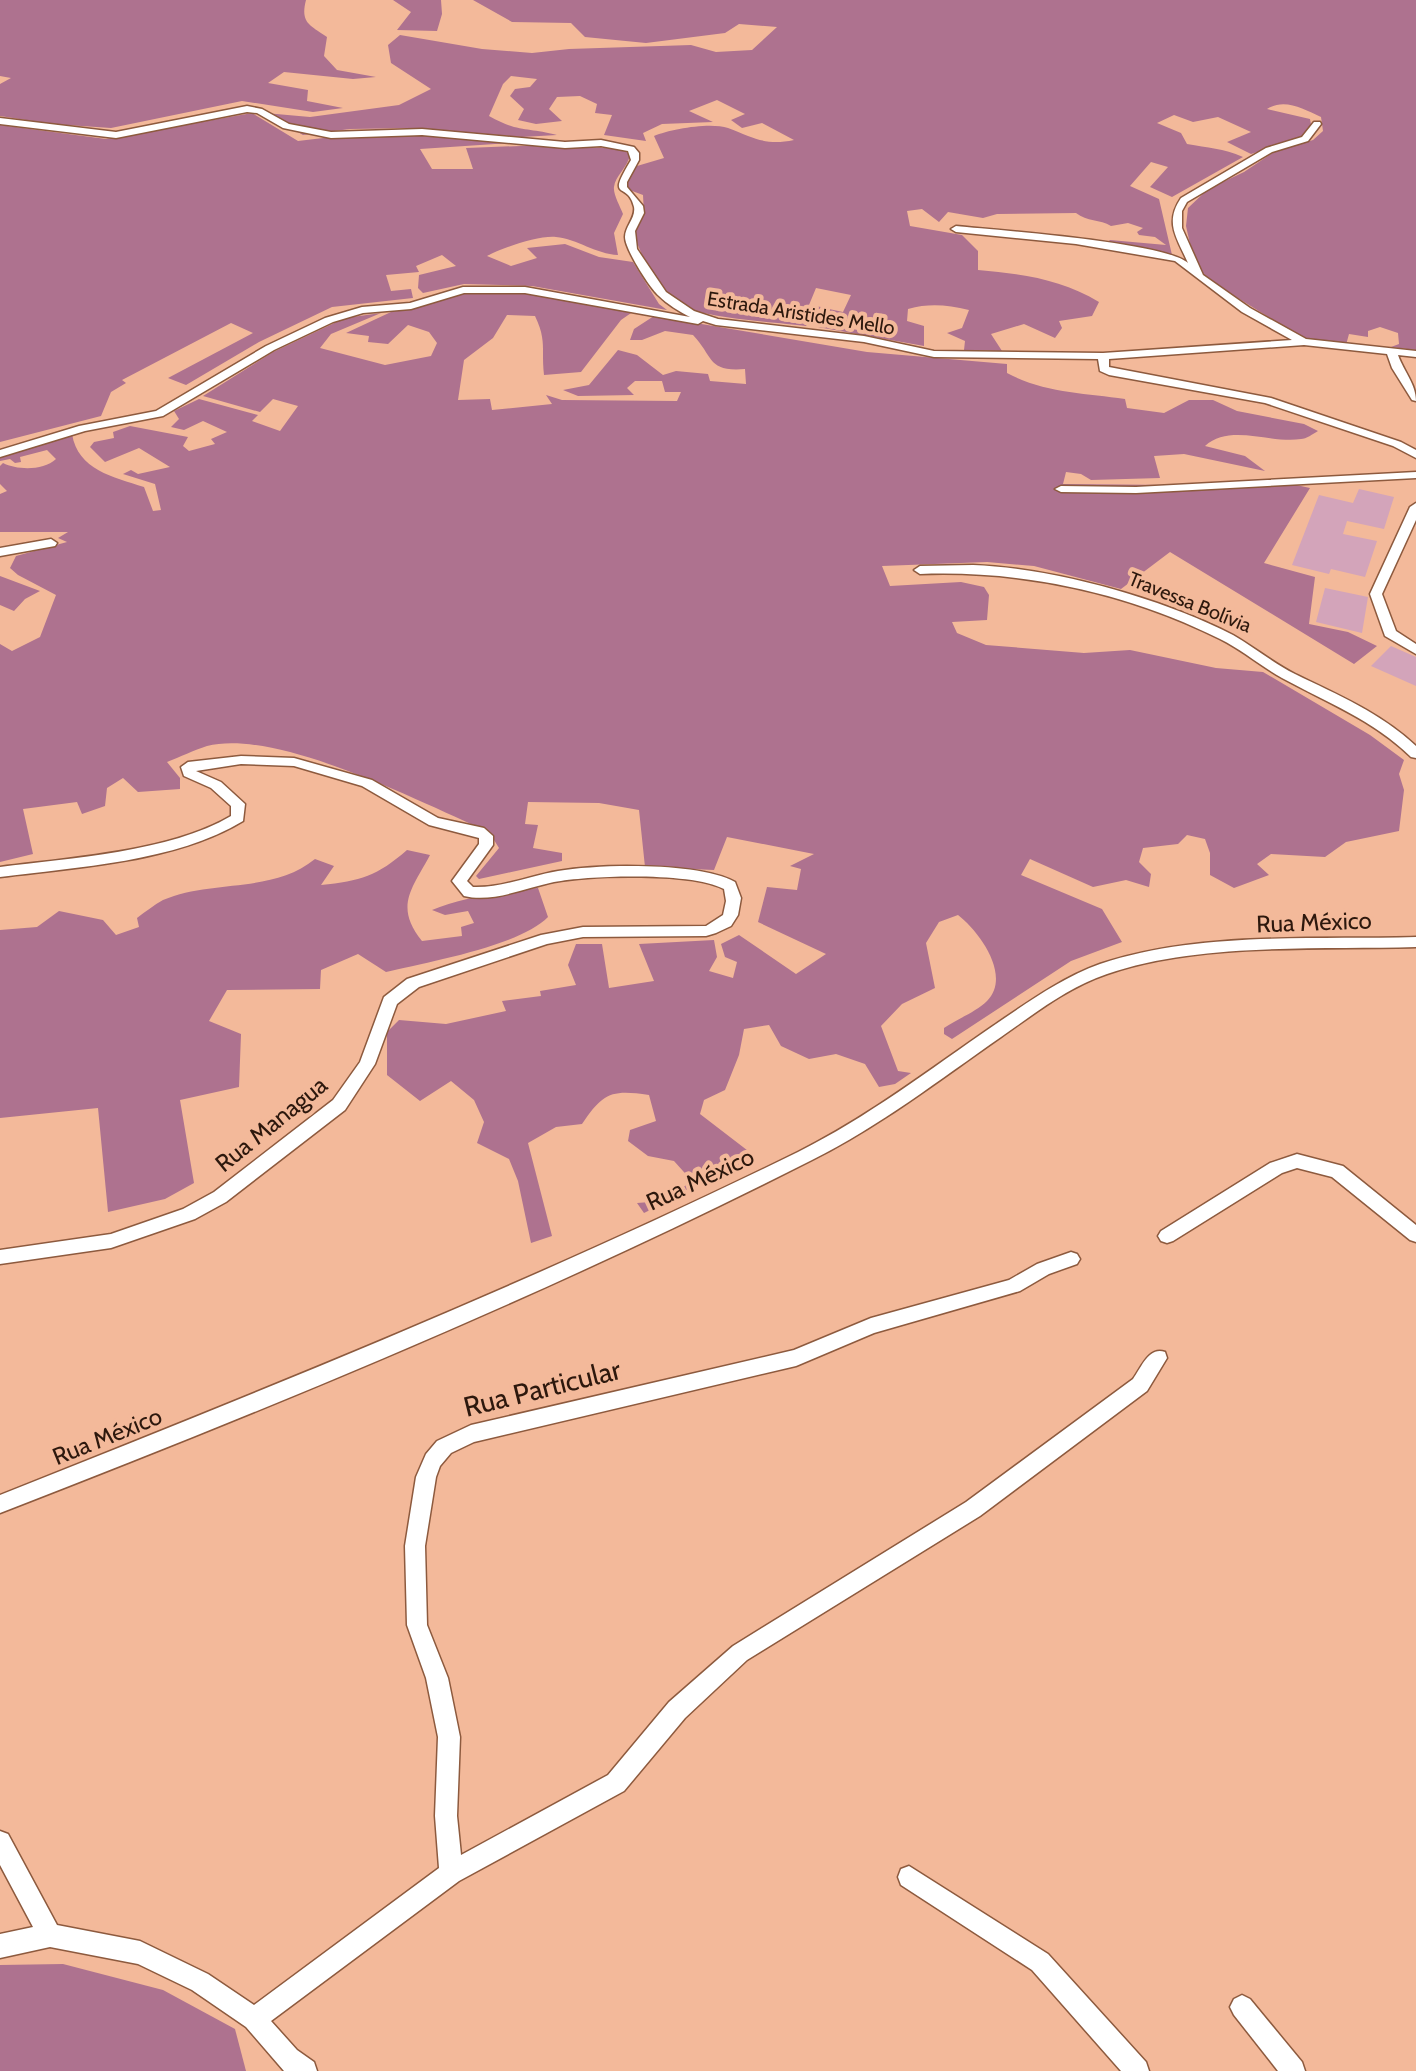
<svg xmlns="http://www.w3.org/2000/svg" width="1416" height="2071" viewBox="0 0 1416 2071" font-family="Cabin,sans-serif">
<rect width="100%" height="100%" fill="#f3b99a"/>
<g fill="#d3a4ba">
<polygon points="1359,489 1394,497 1384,529 1347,521 1343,534 1377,541 1365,577 1331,569 1329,574 1292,565 1319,495 1353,503"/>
<polygon points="1325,588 1368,597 1362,633 1316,622"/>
<polygon points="1391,646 1416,657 1416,686 1371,666"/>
</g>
<g fill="#ae728f">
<path d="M 0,0 L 306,0 C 300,23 310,25 327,37 L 324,56 L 337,70 L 376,77 L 353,79 L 284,72 L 268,83 L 308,90 L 307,101 L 343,108 L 313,112 L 242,101 L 111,128 L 52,124 L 0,116 L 0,84 L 11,78 L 0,76 Z"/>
<polygon points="393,0 441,0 442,14 437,31 397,30 411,12"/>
<path d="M 473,0 L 1416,0 L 1416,350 L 1391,347 L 1399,344 L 1398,333 L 1380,327 L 1368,331 L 1368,337 L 1349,334 L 1346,345 L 1304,339 L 1204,277 L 1192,253 L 1186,226 L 1188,208 L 1208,189 L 1244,172 L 1274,152 L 1313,140 L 1323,131 L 1321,117 C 1303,109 1285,98 1267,109 L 1310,119 L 1312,130 L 1304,137 L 1251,154 L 1227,142 L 1251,132 L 1218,117 L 1193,122 L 1174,115 L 1157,123 L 1181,133 L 1187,144 C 1208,148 1223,148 1243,157 L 1172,197 L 1150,187 L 1168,167 L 1151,162 L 1130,186 L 1159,199 L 1172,255 L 1105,244 L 1110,240 L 1166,245 L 1155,237 L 1139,235 L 1137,232 L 1143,228 L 1128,223 L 1111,226 C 1100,219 1087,222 1076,213 L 997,214 L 983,218 L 948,212 L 939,222 L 922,209 L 907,211 L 910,226 L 962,235 L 978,251 L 978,270 C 1022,274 1061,279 1099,302 L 1092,316 L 1059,321 L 1062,328 L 1055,338 L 1024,324 L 991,334 L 1002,351 L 964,350 L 965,341 L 947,333 L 962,328 L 969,310 C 947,305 930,303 908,309 L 907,321 L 924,326 L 924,346 L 818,327 L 829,309 L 843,312 L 851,295 L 816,288 L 809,305 L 821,307 L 806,326 C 774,322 696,318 672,302 C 655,290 640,251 633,232 L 644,215 L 643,195 L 624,188 L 624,184 L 637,166 L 664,158 L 654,136 C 671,129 710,122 728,128 C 754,138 766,146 794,140 L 762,123 L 742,128 L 731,120 L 745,114 L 717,100 L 689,111 L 713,122 L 662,124 L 643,133 L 646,141 L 604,135 L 612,115 L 595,113 L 597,104 L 580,96 L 557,97 L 549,109 L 562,121 L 536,124 L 518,120 L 524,109 L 510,96 L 515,89 L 530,87 L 537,79 L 511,76 L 503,84 L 489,116 C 519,133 528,127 557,135 L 522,137 L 415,128 L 350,129 L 303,135 L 265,113 L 310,117 L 399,105 L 431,89 L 391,63 L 388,45 L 400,35 L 482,49 L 532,53 L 569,49 L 691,45 L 716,52 L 752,50 L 777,27 L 739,24 L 725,33 L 646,43 L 585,37 L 571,23 L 512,22 Z"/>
<path d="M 252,113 L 298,141 L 357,134 L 417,132 L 525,142 L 420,149 L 432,169 L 473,169 L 466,148 L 547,145 L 623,149 L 630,155 C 628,167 615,176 614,187 C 613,194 620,206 623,214 L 614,233 L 618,255 C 596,254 577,239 556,237 C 540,235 501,248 487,256 L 511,266 L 537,258 L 527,248 L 565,244 L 599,257 L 633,262 L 659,304 L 667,310 L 532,286 L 464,284 L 423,293 L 418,288 L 419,275 L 456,266 L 442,255 L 416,266 L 419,272 L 386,275 L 391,291 L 411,289 L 413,298 L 332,307 L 259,342 L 186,385 L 168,378 L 253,333 L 231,323 L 122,380 L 126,383 L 111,392 L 101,416 L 0,442 L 0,125 L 106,139 Z"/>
<path d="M 465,293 L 530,294 L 634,311 L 621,320 L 581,372 L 544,375 C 541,349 547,341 535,316 L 507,315 L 493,338 L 464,360 L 458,400 L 490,399 L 492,410 L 552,404 L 546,395 L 562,400 L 677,401 L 681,392 L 665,392 L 662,381 L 635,381 L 627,388 L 634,395 L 578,396 L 563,390 L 589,385 L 618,350 L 637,355 L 663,375 L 676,371 L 708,374 L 710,381 L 746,384 L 745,369 C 707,372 714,357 693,335 L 665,331 L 642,340 L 630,340 L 634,329 L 654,316 L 867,352 L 1007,364 L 1007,373 C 1044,393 1085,393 1125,399 L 1127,408 L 1164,413 L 1189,400 L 1213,400 L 1237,411 L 1304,424 L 1318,431 C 1313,434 1306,439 1301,439 C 1271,444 1230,423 1205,446 L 1245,456 L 1265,471 L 1184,454 L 1154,456 L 1160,478 L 1091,480 L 1081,474 L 1066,472 L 1063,484 L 1173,485 L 1269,479 L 1310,488 L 1264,563 L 1315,577 L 1309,624 L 1348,632 L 1377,646 L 1354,664 L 1170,552 L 1121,589 L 1034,566 L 987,562 L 882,566 L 890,586 L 961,582 L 984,587 L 989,595 L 987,620 L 952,622 L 957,633 L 986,645 L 1084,653 L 1130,650 L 1216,668 L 1263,672 L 1370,735 L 1404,760 L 1399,774 L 1404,790 L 1399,831 L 1346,842 L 1325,857 L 1271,854 L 1257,864 L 1269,875 L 1234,888 L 1210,875 L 1210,853 L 1205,839 L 1187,835 L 1178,844 L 1143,848 L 1139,862 L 1151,874 L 1149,887 L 1126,880 L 1093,887 L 1030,859 L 1021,875 L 1102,909 L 1122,942 L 1071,961 L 952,1039 L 944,1034 L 944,1028 C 957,1019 976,1012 987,1001 C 1012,976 979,931 958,915 L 939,922 L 926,943 L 935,988 L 902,1004 L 881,1026 L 898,1071 L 911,1073 L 895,1084 L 879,1087 L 865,1064 L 836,1054 L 809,1059 L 781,1046 L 769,1025 L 744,1029 L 739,1055 L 725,1090 L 704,1100 L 700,1114 L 756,1157 L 644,1213 L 637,1203 L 663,1201 L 692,1181 L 674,1161 L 648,1156 L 628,1141 L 630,1130 L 656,1121 L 649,1095 C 611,1089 603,1093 582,1124 L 556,1127 L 528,1143 L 552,1236 L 531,1243 L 518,1181 L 509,1159 L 477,1143 L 484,1122 L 474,1100 L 451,1081 L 420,1101 L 387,1075 L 387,1032 L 399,1020 L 446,1024 L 506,1011 L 502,1001 L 541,996 L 540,991 L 576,985 L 568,965 L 576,944 L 602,944 L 609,988 L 654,981 L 639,944 L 714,940 L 717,957 L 709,971 L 733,978 L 737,962 L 725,957 L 721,944 L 739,935 L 796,974 L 826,954 L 758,922 L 767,887 L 797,890 L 801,869 L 790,866 L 814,854 L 727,837 L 714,870 L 645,867 L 639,810 L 599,803 L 528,802 L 525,824 L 538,825 L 533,848 L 562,853 L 562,861 L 479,879 L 476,876 L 499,848 L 489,832 C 422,803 277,728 207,746 C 194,750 180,757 167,762 L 180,778 L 180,789 L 138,792 L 123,778 L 107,788 L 105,806 L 82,814 L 77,802 L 23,809 L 33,854 L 0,862 L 0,644 L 12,651 L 40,637 L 56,595 L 18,575 L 10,568 L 16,556 L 67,542 L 58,538 L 68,532 L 0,532 L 0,494 L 7,491 L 0,484 L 0,466 L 3,463 C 17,470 43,471 56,459 L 47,450 L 20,457 L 21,462 L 15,463 L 10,459 L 0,461 L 0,456 L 72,434 C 78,470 113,477 144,487 L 153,511 L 161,510 L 155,484 L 123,474 L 131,470 L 138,474 L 170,467 L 139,448 L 105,462 L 90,447 L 94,442 L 114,438 L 113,432 L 130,426 L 188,437 L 183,446 L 189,451 L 215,444 L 211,439 L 227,432 L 203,421 L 184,430 L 171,427 L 179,419 L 174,411 L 199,399 L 258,415 L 252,421 L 280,431 L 298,406 L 273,399 L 260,412 L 203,396 L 273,352 L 345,318 L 381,313 L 331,334 L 320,348 L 385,365 L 431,356 L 437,343 L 429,332 L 408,325 L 388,344 L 368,342 L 369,336 L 346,333 L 391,312 Z"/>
<polygon points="0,576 40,591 25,599 14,611 0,605"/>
<path d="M 407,850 L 430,855 C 412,889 394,906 422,941 L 462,936 L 461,927 L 474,923 L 468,911 L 445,915 L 432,910 C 459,898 508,890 538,888 L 548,917 C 520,946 427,962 386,972 L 358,954 L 321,970 L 320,989 L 227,990 L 209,1021 L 241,1034 L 239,1087 L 180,1100 L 194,1183 L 165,1199 L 108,1212 L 98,1108 L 0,1118 L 0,930 L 37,927 L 59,911 L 103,920 L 116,935 L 139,927 L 137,918 C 145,912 154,905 163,900 C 212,879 272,894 315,859 L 334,866 L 321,885 C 361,881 377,876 407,850 Z"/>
<polygon points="63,1964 163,1990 235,2029 246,2071 0,2071 0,1965"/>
</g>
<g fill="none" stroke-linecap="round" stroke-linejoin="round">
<g stroke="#8d5a3e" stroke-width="3">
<g id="minor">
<path d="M 247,106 L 262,109 L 289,124 L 331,132 L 422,129 L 565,142 L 601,140 L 634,147 L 639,153 L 639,160 L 627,182 L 627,187 L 643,206 L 644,213 L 635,231 L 637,249 L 666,292 L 694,311 L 718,319 L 864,336 L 934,351 L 1103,353 L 1292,340 L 1242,312 L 1175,261 L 1076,244 L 956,232 L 951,229 L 956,226 C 995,230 1165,242 1188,263 C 1177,238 1164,223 1181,198 L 1266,148 L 1302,137 L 1314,122 L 1320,122 L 1321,124 L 1308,141 L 1272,152 L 1187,202 L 1182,211 L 1182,228 L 1203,275 L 1250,308 L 1306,339 L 1416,351 L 1416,357 L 1398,355 C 1404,372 1416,384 1416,401 L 1412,400 L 1392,368 L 1387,354 L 1304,345 L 1109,359 L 1109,367 L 1271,398 L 1401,442 L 1416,450 L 1416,458 L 1393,446 L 1265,403 L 1109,375 L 1100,371 L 1098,359 L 934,357 L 864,342 L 716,325 L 703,321 L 698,324 L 525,293 L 464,293 L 411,309 L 363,313 L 333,322 L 274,350 L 163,416 L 85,431 L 0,457 L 0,450 L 79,426 L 156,411 L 266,346 L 325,318 L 362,307 L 410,303 L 463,287 L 525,287 L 690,317 C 680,312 667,304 659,296 C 649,287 625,249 625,237 C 625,226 636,218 634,207 C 628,180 605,203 631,160 L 628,151 L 601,146 L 565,148 L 422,135 L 331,138 L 283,128 L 257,113 L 247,112 L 116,138 L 0,124 L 0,118 L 116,132 Z"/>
<polygon points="1416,472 1416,478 1136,493 1061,492 1055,489 1061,486 1136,487"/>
<polygon points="1416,503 1416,520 1382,594 1396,631 1416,644 1416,654 1385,636 1370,594 1410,507"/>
<polygon points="51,539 57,543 55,546 0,556 0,548"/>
<path d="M 973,565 C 1053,568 1161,598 1233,635 C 1254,647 1273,663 1295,674 C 1338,695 1381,713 1416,746 L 1416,758 L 1411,757 C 1373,720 1328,703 1282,678 C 1261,666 1242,650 1220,639 C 1128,593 1023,570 920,574 L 914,570 L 920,566 Z"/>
<path d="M 241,756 L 294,758 L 372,780 L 438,818 L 484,828 L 493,836 L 493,845 L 467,881 L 473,887 C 502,888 529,876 558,871 C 600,864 699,862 735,882 L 741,898 L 738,915 L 731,926 L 716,933 L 706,936 L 583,937 L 547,944 L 419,987 L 397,1004 L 375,1064 L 345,1110 L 226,1202 L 195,1219 L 111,1248 L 0,1264 L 0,1250 L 111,1234 L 183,1209 L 214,1192 L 333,1100 L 360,1062 L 384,997 L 407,979 L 541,935 L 583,927 L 706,926 L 723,915 L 726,901 L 724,889 C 693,872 591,875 554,882 C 525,888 493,903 464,896 L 452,881 L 479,844 L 479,838 L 429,825 L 362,786 L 294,766 L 241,764 L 196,771 L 221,782 L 245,804 L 243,821 C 176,862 77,867 0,877 L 0,867 C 70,858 170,852 231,816 L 231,806 L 211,788 L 184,776 L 181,767 L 188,762 Z"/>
<path d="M 1416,937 L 1416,947 C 1319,950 1199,942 1107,974 C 1068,987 1034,1014 1001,1037 C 939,1080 880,1126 812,1160 C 550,1293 274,1407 0,1513 L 0,1495 C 269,1388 538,1280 798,1152 C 868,1117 929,1070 993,1026 C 1027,1003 1061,978 1100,964 C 1197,931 1314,940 1416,937 Z"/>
<polygon points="1297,1154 1343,1166 1416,1225 1416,1242 1410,1240 1332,1177 1297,1168 1282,1173 1173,1241 1167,1243 1161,1241 1158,1236 1161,1231 1270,1163"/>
<path d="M 1071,1252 L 1077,1254 L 1080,1259 L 1077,1264 L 1049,1274 L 1020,1291 L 874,1333 L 796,1366 L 474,1442 L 451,1453 L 440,1466 L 436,1477 L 425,1546 L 427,1625 L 448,1678 L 460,1737 L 457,1816 L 461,1855 L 608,1775 L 669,1702 L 733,1646 L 966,1502 L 1133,1379 C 1141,1368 1149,1346 1165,1352 L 1167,1358 L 1147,1391 L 980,1516 L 747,1660 L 685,1718 L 624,1791 L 459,1881 L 271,2021 L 297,2050 L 314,2062 L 317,2071 L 284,2071 L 246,2027 L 192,1990 L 138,1964 L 50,1947 L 0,1958 L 0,1934 L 33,1927 L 0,1865 L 0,1831 L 8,1834 L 57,1925 L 140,1941 L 208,1974 L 254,2005 L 439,1868 L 435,1816 L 438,1737 L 426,1678 L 407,1625 L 405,1546 L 416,1477 L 426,1454 L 437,1441 L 471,1425 L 794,1350 L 871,1318 L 1009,1280 L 1037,1264 Z"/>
<polygon points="909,1866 1048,1954 1146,2062 1149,2071 1121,2071 1032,1970 901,1885 898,1877 901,1869"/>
<polygon points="1242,1995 1250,1999 1302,2062 1305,2071 1278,2071 1234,2015 1230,2007 1234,1999"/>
</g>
</g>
<use href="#minor" fill="#fff" fill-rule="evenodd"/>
</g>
<g text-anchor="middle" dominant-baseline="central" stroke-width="8" stroke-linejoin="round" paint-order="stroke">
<g font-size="20" fill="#2d180d" stroke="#f3b99a">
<text transform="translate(801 313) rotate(9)">Estrada Aristides Mello</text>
<text transform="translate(1190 602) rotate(22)">Travessa Bolívia</text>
</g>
<g font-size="24" fill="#2d180d" stroke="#f3b99a">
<text transform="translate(1314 922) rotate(-2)">Rua México</text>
<text transform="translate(271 1124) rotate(-39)">Rua Managua</text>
<text transform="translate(700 1179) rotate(-25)">Rua México</text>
<text transform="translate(107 1436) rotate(-22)">Rua México</text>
</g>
<g font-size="28" fill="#2d180d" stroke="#f3b99a">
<text transform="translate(542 1388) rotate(-14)">Rua Particular</text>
</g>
</g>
</svg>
